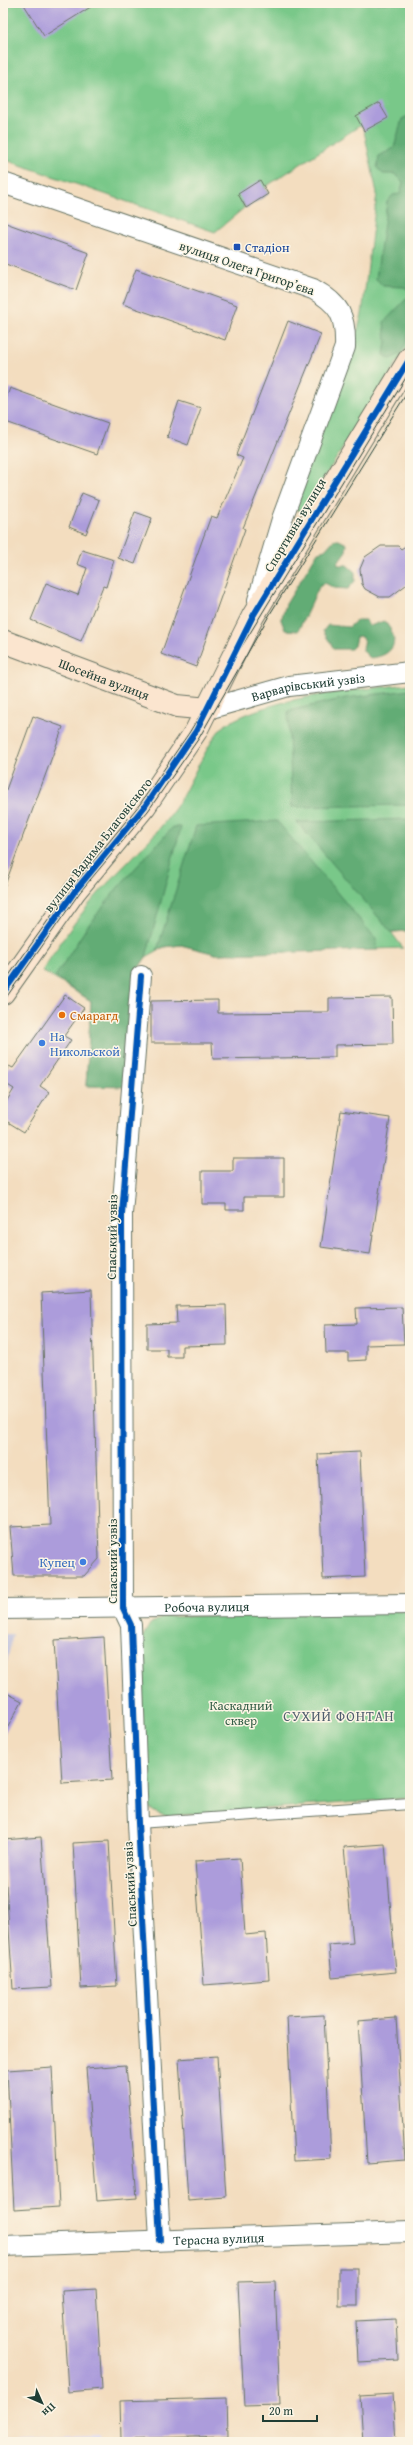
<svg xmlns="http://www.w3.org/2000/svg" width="413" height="2445" viewBox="0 0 413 2445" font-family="'Gentium Book Plus',serif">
<rect width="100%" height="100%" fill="#fcf5e5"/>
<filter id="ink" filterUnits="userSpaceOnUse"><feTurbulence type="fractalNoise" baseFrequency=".025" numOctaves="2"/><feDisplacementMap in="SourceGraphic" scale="8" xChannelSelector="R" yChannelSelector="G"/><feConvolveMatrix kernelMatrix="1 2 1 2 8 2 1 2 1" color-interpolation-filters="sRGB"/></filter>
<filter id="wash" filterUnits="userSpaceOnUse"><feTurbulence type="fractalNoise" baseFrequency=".012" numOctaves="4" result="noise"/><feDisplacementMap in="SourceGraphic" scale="16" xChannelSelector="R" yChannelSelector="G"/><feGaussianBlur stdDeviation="0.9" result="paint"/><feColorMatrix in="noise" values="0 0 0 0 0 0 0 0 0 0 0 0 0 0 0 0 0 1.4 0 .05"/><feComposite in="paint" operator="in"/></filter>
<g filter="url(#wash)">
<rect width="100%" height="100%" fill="#f3ddbf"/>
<polygon fill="#d8d7f8" points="98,2434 103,2442 3,2442 3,2438"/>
<polygon fill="#bfc2dd" points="3,1634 13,1634 3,1681"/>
<g fill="#79c889" stroke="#4c825e">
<polygon points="3,3 410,3 410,342 303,511 297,510 294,505 356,336 362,314 377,193 364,131 361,125 265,187 268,194 246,208 242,202 244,208 215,232 3,159"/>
<path d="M 410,684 L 410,931 L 391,932 L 403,948 L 216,954 L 181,945 L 164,947 L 146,957 L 136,972 L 86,1086 L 91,1001 L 42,971 C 62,940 80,913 105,886 C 129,860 156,836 176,807 C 187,790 212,733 225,725 C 272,696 355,690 410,684 Z"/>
<path d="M 410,1610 L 410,1798 L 168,1816 C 155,1814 149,1810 142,1798 L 138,1645 L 150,1624 L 164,1617 Z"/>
</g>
<g fill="#62ac75" stroke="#407454">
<polygon points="410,115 410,291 404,287 383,286 376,279 387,202 393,195 400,194 403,182 395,174 383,174 377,168 379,156 394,148 402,119"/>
<path d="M 410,295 C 410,318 413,350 391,359 L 384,355 L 386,341 L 384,322 Z"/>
<polygon points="334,540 339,540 347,544 346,551 337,563 339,565 347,565 355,572 355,581 348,589 334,588 325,583 320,585 298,631 285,630 281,620 286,604 318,552 325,550"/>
<path d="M 357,620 L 365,620 L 370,626 L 384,621 C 402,640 394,656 370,658 L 363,651 L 364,639 L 360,636 L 356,637 L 354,646 L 351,649 L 334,649 L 323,631 L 328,625 L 349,627 Z"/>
<polygon points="410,690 410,805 292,807 288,711 346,698"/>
<polygon points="410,819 410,931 391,932 297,822"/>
<polygon points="277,821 376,939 378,950 216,954 181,945 164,947 157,950 196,826"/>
<polygon points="173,827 181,827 146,957 136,972 126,1087 86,1086 91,1001 55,977 87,927 119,886"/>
</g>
<g id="blocks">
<g fill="#ac9cdb">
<polygon points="23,3 97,3 44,36"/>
<polygon points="379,103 388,118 364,131 356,116"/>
<polygon points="260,180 268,194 246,208 238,194"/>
<polygon points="3,222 89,253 76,290 3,263"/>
<polygon points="136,269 237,305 225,340 123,304"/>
<polygon points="288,321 321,334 243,528 245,529 196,667 161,654 211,516 217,518 243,458 236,455"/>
<polygon points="10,388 108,423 97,454 3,421 3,407"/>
<polygon points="179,401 201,408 188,445 167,437"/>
<polygon points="82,493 99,500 86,534 69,527"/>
<polygon points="135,512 152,518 135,564 118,558"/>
<polygon points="410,543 410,581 406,585 390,597 380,597 365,589 362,584 360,569 365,557 381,546 398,546 401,549"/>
<polygon points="82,550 114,560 106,587 103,586 81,641 31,620 46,583 78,595 87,568 77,564"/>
<polygon points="33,716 63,727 5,885 3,798"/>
<polygon points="65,995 84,1008 64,1036 71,1040 40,1086 49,1092 24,1132 3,1119 3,1107 14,1089 3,1082 3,1075 9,1066 13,1068"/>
<polygon points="392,997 393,1044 335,1045 335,1057 213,1059 212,1043 151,1043 151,1001 218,1000 218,1013 329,1012 329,998"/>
<polygon points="341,1111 390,1118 370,1254 321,1247"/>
<polygon points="233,1158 284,1158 284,1197 244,1197 244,1210 226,1210 226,1204 202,1204 202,1171 233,1171"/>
<polygon points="91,1290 99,1559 84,1576 14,1576 10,1527 50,1525 41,1293"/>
<polygon points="226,1305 227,1345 182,1346 182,1357 167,1357 167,1349 147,1349 147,1324 177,1323 176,1306"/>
<polygon points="402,1307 404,1344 366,1345 366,1360 348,1361 348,1353 326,1353 325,1325 357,1324 356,1308"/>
<polygon points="360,1452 365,1577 323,1579 318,1454"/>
<polygon points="104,1637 112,1780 62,1783 54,1640"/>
<polygon points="3,1691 22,1701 3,1736"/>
<polygon points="41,1837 52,1987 13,1989 3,1840"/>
<polygon points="109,1841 117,1986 81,1988 73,1843"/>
<polygon points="385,1844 396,1972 332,1978 329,1945 353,1943 344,1847"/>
<polygon points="240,1858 245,1935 266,1933 269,1980 204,1985 195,1861"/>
<polygon points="324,2015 331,2159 294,2161 287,2017"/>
<polygon points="396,2018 405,2160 367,2163 358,2021"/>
<polygon points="217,2056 226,2197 188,2200 179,2059"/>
<polygon points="126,2065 137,2198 97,2201 86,2068"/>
<polygon points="52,2067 59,2207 14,2210 7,2070"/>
<rect x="339" y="2268" width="19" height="38"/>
<polygon points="275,2281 280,2405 244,2406 238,2282"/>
<polygon points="96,2289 102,2389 68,2392 62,2291"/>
<polygon points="396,2319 398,2360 358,2362 356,2321"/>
<polygon points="393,2394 396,2442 363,2442 360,2396"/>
<polygon points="227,2398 228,2436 121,2439 120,2401"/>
</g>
</g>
</g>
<g filter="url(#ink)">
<use href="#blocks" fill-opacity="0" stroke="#697565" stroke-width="1"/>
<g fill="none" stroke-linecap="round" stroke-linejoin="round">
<g stroke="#697565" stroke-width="12">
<polyline id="lane" points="138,1823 410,1804"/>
</g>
<g stroke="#697565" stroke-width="22">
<g id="street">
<path d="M 3,183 L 313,289 C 340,304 346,316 345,347 L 282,519 L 258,600"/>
<path id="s1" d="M 208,709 L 289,686 L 410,672"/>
<polyline points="141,976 122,1214 123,1608 131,1625 138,1823 160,2240"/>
<path id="s2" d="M 3,1609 L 410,1604"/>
<path id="s3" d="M 3,2246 L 410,2232"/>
</g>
</g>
<g stroke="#697565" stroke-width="24">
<g id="secondary">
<path id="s4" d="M 3,641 L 177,706 L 208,709"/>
<polyline points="3,993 75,891 145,806 196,731 253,616 410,358"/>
</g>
</g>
<use href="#lane" stroke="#fff" stroke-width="10"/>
<use href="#street" stroke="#fff" stroke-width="20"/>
<use href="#secondary" stroke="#fbe5cf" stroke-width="22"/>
<g stroke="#1f3d34" stroke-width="1">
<polyline points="3,984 71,888 140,804 189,733 410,371"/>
<polyline points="3,1002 80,892 148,811 199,738 270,614 410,388"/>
</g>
<g stroke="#fcf5e5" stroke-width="8">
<g id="cycleway">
<polyline points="141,976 122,1214 123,1608 131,1625 138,1823 160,2240"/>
<polyline points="3,993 75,891 145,806 196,731 253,616 410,358"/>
</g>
</g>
<use href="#cycleway" stroke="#0057b8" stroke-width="6"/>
</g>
</g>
<rect fill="#1a4fb4" stroke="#fcf5e5" stroke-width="1.5" x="233" y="243" width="8" height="8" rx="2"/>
<circle fill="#e8710a" stroke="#fcf5e5" stroke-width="1.5" cx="62" cy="1015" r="4"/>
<g fill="#3f7fe0" stroke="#fcf5e5" stroke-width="1.5">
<circle cx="42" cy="1043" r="4"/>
<circle cx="83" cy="1562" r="4"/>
</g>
<g text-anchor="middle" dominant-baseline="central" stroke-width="3" stroke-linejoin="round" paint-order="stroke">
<g font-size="13" fill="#164399" stroke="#fcf5e5" text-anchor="start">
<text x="245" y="247">Стадіон</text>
</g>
<g font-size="13" fill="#1f3d34" stroke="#fcf5e5">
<text transform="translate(247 268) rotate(19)">вулиця Олега Григорʼєва</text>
<text transform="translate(295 525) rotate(-59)">Спортивна вулиця</text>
<text stroke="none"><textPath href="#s4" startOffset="108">Шосейна вулиця</textPath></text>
<text stroke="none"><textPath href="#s1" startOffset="103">Варварівський узвіз</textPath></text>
<text transform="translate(98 845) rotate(-52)">вулиця Вадима Благовісного</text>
<text transform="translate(112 1237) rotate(-89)">Спаський узвіз</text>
<text transform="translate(112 1561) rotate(-90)">Спаський узвіз</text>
<text stroke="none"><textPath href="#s2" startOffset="204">Робоча вулиця</textPath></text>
<text transform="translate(130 1884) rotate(-93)">Спаський узвіз</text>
<text stroke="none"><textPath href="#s3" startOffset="216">Терасна вулиця</textPath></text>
</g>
<g font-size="13" fill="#c56008" stroke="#fcf5e5" text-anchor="start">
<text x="70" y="1015">Смарагд</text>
</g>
<g font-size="13" fill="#366cbe" stroke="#fcf5e5" text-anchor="start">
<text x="50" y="1036">На<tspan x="50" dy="15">Никольской</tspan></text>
<text x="75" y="1562" text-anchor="end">Купец</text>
</g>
<g font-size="13" fill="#366049" stroke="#fcf5e5">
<text x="241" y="1705">Каскадний<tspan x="241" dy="15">сквер</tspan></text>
</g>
<g font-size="14" letter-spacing="1" fill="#505e6e" stroke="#fcf5e5">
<text x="339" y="1716">СУХИЙ ФОНТАН</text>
</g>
</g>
<rect width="413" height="2445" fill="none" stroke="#fcf5e5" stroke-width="16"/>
<g transform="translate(42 2403) rotate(135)" stroke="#fcf5e5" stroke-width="3" paint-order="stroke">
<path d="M0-3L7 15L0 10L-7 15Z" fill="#1f3d34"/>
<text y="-6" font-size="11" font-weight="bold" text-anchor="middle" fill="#1f3d34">Пн</text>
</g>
<path d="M263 2415v6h54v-6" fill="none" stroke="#1f3d34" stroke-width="2"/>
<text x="269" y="2415" font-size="12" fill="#1f3d34" stroke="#fcf5e5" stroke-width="3" paint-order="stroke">20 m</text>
</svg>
